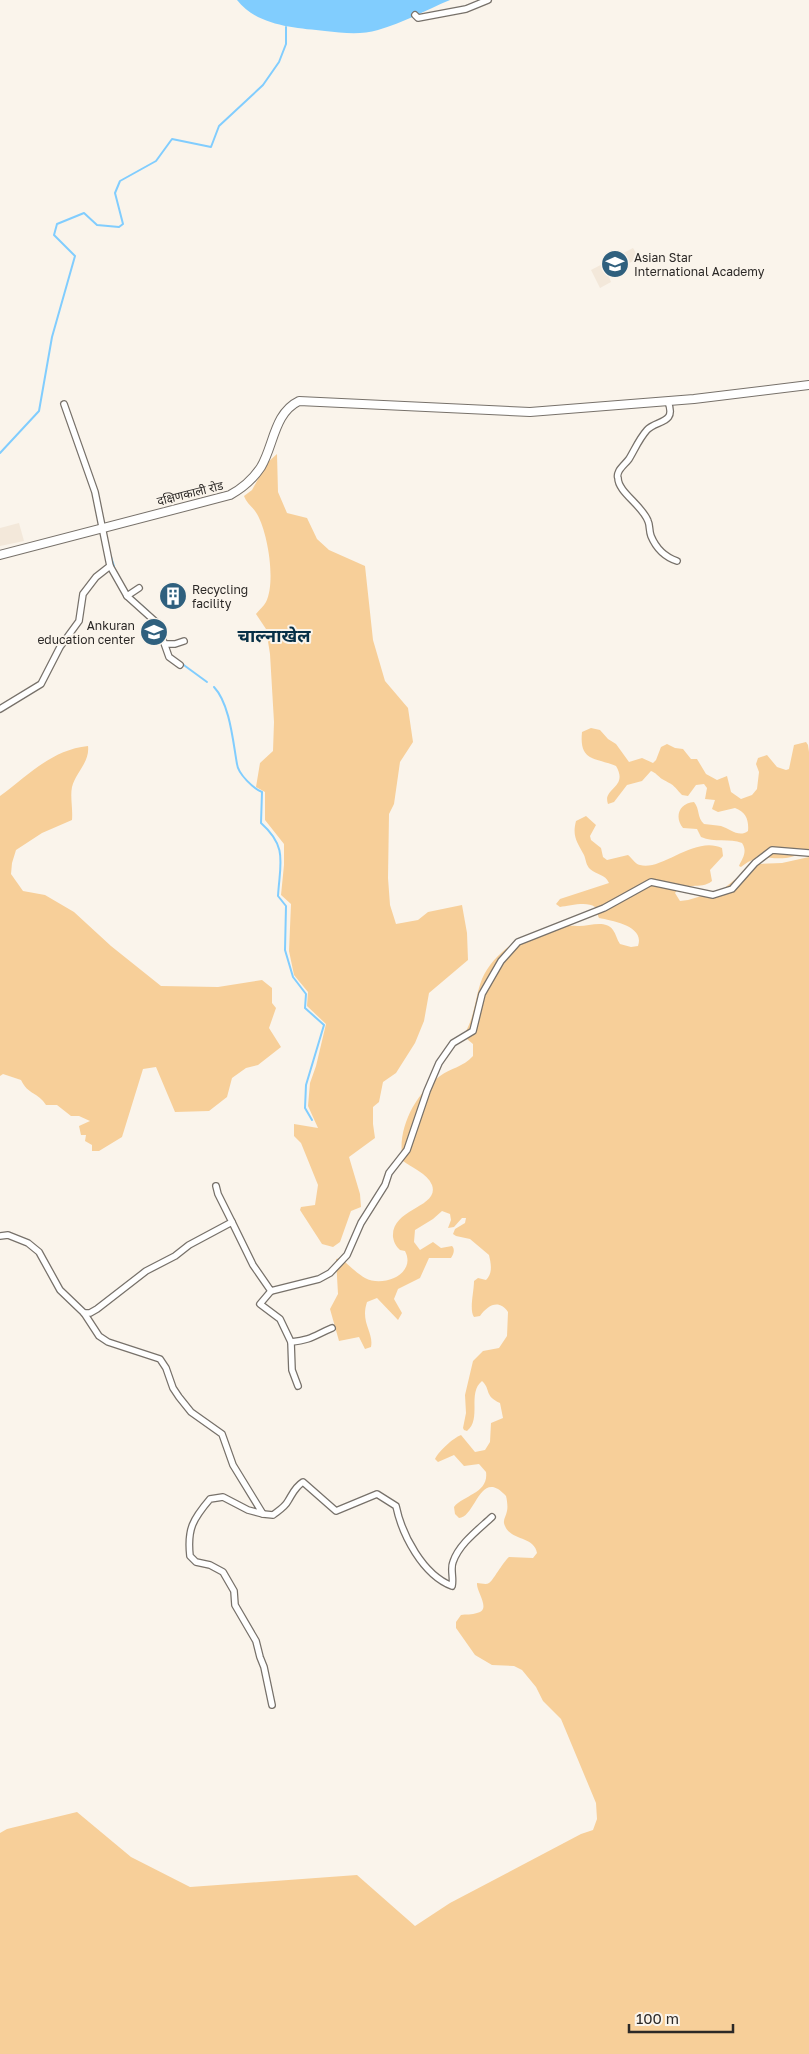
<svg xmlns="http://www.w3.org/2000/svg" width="809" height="2054" viewBox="0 0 809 2054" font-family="'Golos Text','Noto Sans Devanagari',sans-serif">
<rect width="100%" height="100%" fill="#faf4eb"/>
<g fill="#f3e8da">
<polygon points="633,248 639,258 608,274 611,282 600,288 591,270"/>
<polygon points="19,523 24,541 0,546 0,528"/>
</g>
<g fill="#f7cf99">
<path d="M 277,454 L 278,492 L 287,513 L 307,518 L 317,539 L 329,550 L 365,566 L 373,640 L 385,681 L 408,708 L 413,742 L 400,762 L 394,804 L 389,814 L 388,878 L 390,905 L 396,924 L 418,920 L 428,912 L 462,905 L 467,933 L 468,960 L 429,993 L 424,1021 L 415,1043 L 396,1073 L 383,1082 L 379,1102 L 373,1107 L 373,1124 L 375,1138 L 349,1157 L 360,1194 L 361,1207 L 351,1211 L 340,1242 L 333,1247 L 322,1244 L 300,1210 L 301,1207 L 315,1205 L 318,1185 L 301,1143 L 294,1136 L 294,1124 L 318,1128 L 308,1106 L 310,1083 L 316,1066 L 326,1024 L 307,1006 L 308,992 L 294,975 L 289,951 L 291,904 L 281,895 L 284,865 L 284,844 L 265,820 L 265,792 L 256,787 L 260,763 L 273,751 L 274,722 L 270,654 L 266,629 L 256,614 C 259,610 264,606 266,602 C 276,582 268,533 257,514 C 253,507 247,504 244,496 L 252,490 L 267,463 Z"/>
<path d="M 591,728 L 600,730 L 608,739 L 616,744 L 629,762 L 642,758 L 653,763 L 656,760 L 661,747 L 667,744 L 675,748 L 683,749 L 691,759 L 697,759 L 706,774 L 717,780 L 727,776 L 731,792 L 741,799 L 752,795 L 757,789 L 759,772 L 756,764 L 758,758 L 767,755 L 777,767 L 786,770 L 789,769 L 794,745 L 806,742 L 808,745 L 809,752 L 809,850 C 802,853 794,857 786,858 C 764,860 762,851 741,867 L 739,866 C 742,859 748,852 742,843 C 730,838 714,843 701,837 L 697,829 L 683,828 C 674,817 679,803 694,802 C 700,809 697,818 704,824 C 710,825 716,825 721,826 C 730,829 739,838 748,831 C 749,820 746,812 735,808 L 718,812 L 712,809 L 715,800 L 705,799 L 707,788 L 704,784 L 696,785 L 688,796 L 682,795 C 672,784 675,786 662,779 C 658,776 656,773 651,771 L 642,781 L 627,785 L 614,802 L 608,804 C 602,788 629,788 616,766 C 595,757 579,762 582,732 Z"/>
<path d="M 88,746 C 90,762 76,772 72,787 C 70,797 73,809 72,820 L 42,833 L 16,850 L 12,863 L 11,874 L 23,891 L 45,895 L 74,912 L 111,946 L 161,986 L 218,987 L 262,980 L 272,988 L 272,1003 L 276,1008 L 269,1028 L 281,1047 L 258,1065 L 246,1068 L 232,1078 L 227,1097 L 209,1111 L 175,1112 L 156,1067 L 143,1069 L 122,1137 L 99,1151 L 92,1151 L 92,1145 L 85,1141 L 86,1135 L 81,1135 L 79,1126 L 90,1121 L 79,1116 L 71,1116 L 57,1105 L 46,1105 C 38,1092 28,1095 21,1080 L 3,1074 L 0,1076 L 0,796 C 29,775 51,750 88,746 Z"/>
<path d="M 586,816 L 596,825 L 590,836 L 591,840 L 601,848 L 603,857 L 607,860 L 628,855 C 632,858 635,864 640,865 C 662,871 695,835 722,848 L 723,856 L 710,870 L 712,881 C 700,891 685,880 675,893 L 680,901 L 688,900 L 722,890 L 749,868 L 759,864 L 782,863 L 809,857 L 809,2054 L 0,2054 L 0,1833 L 7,1829 L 77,1812 L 131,1857 L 190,1887 L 357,1875 L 415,1926 L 450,1903 L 581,1834 L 593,1830 L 597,1819 L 596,1803 L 561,1719 L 543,1701 L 536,1687 L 522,1670 L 514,1666 L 492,1665 L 475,1655 L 456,1628 L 456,1622 L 461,1615 C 466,1614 472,1615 477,1613 C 492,1610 476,1592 477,1583 C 481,1583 486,1585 489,1583 C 492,1582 503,1562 509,1557 L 533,1558 L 537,1553 C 534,1536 511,1541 505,1526 C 502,1520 506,1517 507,1511 C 508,1507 507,1500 506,1496 C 480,1467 476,1517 459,1518 L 455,1514 L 454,1507 C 464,1495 489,1493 486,1472 L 479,1464 L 464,1466 L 454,1455 L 438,1462 L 435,1459 C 439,1451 453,1438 461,1435 L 475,1452 L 485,1450 L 490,1442 L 491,1423 L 503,1418 L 500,1403 C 484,1396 491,1389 482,1381 C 467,1393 482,1419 467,1431 L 464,1430 L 463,1428 L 466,1413 L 465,1395 L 473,1361 L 483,1351 L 499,1348 L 507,1336 L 508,1312 C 499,1299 488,1305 480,1316 L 474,1317 C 469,1310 474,1292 474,1281 L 478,1278 L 486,1280 C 493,1273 491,1264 489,1255 L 470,1239 L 456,1236 L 453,1234 L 455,1229 L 465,1223 L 466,1218 L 462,1218 L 454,1227 L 448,1228 L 451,1220 L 450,1214 L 442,1211 L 433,1219 L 415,1230 L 414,1242 L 420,1250 L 433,1242 L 441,1248 L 452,1246 C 455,1249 454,1254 451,1258 L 429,1258 L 420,1278 L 398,1289 L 394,1299 L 402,1313 L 398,1320 L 377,1298 L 367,1302 C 360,1323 374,1332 371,1347 L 365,1349 L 359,1337 L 339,1341 L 330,1309 L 338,1294 L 336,1259 L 341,1258 C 347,1264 358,1274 365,1278 C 383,1288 417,1274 405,1251 L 400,1250 C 396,1246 394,1243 393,1237 C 391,1208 440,1208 432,1185 C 427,1173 412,1168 403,1161 C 396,1130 415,1094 440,1076 C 451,1068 463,1067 473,1056 L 473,1044 L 467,1039 L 465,1033 C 475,1016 475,997 482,979 C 498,944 540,924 577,926 C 588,927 605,919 613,930 C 616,934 617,940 620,944 L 631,947 L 638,946 C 645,926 613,921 599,918 C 597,914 598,910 595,907 C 587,901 569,906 560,907 L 556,904 L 560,899 L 609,883 C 605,874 597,875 590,869 C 586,865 586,860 584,855 C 577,842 572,836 576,821 Z"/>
</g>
<path fill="#81cdfe" d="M 237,0 L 450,0 C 426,10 403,23 378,30 C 361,35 343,33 325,31 C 295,28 257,26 237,0 Z"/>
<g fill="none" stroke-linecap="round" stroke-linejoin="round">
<g stroke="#81cdfe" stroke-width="2">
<polyline points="0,453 39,411 52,337 75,256 54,235 57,224 84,213 97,225 119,227 123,224 115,193 120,181 156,161 172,139 211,147 219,126 263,85 279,62 286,44 286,27"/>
<polyline points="111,557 114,566"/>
<polyline points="132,597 148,611"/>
<polyline points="181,663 207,682"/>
<path d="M 214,687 C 230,704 233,742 237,764 C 238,774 254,789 262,792 L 261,823 C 288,847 280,863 278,896 L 286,906 L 285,950 L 293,977 L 306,994 L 305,1008 L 324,1025 L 306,1085 L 305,1108 L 312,1120"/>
</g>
<g stroke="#77716a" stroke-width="8">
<g id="street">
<polyline points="415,15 418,18 466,9 488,0"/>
<path d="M 668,402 C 677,424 656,420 647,430 C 639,439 635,449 629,459 C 626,463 621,467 619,471 C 618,473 617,476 618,478 C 618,492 642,505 648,521 C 650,525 649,531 651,536 C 656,548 665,557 677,561"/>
<polyline points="110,566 127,596 157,623 169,657 180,665"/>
<polyline points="127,596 139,588"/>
<polyline points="165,644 175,644 184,641"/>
<polyline points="0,709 41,684 60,647 79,621 83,594 96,577 110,566 95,492 64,404"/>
<polyline points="232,1222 253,1265 271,1291 319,1279 330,1273 347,1255 361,1223 385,1185 389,1173 407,1150 427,1091 439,1063 453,1043 473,1031 482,994 501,961 518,942 604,908 651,882 713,895 732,889 755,863 772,850 809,853"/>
<path d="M 0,1236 L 8,1235 L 28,1243 L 39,1252 L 60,1290 L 84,1313 L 99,1336 L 108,1342 L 160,1359 L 166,1368 L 173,1388 L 179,1397 L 191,1412 L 222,1434 L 233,1465 L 263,1514 L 248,1510 L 223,1497 L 210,1499 C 193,1519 187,1529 190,1556 L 196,1562 L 210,1565 L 223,1572 L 234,1591 L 235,1605 L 256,1641 L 260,1657 L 264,1667 L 272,1705"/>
<polyline points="271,1291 260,1304 280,1319 291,1342 292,1370 298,1386"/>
<polyline points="84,1313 90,1313 97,1309 146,1271 175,1256 189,1245 232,1222 218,1194 216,1186"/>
<path d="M 291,1342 C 312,1340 315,1335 332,1328"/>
<path d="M 263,1514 L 273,1515 C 278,1511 285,1507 288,1501 C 293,1493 295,1487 303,1482 L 336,1511 L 377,1494 L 396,1506 C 402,1535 423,1575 452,1586 C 454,1578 450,1569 453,1562 C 459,1544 478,1530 492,1517"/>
</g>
</g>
<g stroke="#77716a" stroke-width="10">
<path id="secondary" d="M 0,555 L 230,495 C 243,488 253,479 261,467 C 274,445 274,413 299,401 L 530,412 L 694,399 L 809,385"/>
</g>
<use href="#street" stroke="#fff" stroke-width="5.5"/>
<use href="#secondary" stroke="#fff" stroke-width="8"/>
</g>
<defs>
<g id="school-disc" transform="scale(1.4375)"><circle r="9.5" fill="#2f607e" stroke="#faf4eb"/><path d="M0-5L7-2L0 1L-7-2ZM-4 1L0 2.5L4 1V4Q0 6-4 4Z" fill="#fff"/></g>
<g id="building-disc" transform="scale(1.4375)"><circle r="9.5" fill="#2f607e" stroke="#faf4eb"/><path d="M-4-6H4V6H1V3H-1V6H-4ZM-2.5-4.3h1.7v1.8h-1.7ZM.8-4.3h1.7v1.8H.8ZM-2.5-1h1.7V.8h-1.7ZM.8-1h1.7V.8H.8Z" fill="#fff"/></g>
</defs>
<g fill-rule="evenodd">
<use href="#school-disc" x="615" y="264"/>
<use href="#building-disc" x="173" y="596"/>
<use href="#school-disc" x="154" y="632"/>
</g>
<g text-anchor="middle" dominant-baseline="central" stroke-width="4" stroke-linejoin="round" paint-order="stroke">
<g font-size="12" fill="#2c2927" stroke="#faf4eb" text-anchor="start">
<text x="634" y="257">Asian Star<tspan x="634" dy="14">International Academy</tspan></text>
<text x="192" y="589">Recycling<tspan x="192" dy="14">facility</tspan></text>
<text x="135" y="625" text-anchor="end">Ankuran<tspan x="135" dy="14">education center</tspan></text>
</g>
<g font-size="12" fill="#2c2927" stroke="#faf4eb">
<text transform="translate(190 493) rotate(-14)">दक्षिणकाली रोड</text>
</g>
<g font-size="18" font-weight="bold" fill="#062f46" stroke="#faf4eb">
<text x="274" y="635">चाल्नाखेल</text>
</g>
</g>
<path d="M629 2024v8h104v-8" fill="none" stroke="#2c2927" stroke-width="2.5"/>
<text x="636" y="2024" font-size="15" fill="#2c2927" stroke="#faf4eb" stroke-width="4" paint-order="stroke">100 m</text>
</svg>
